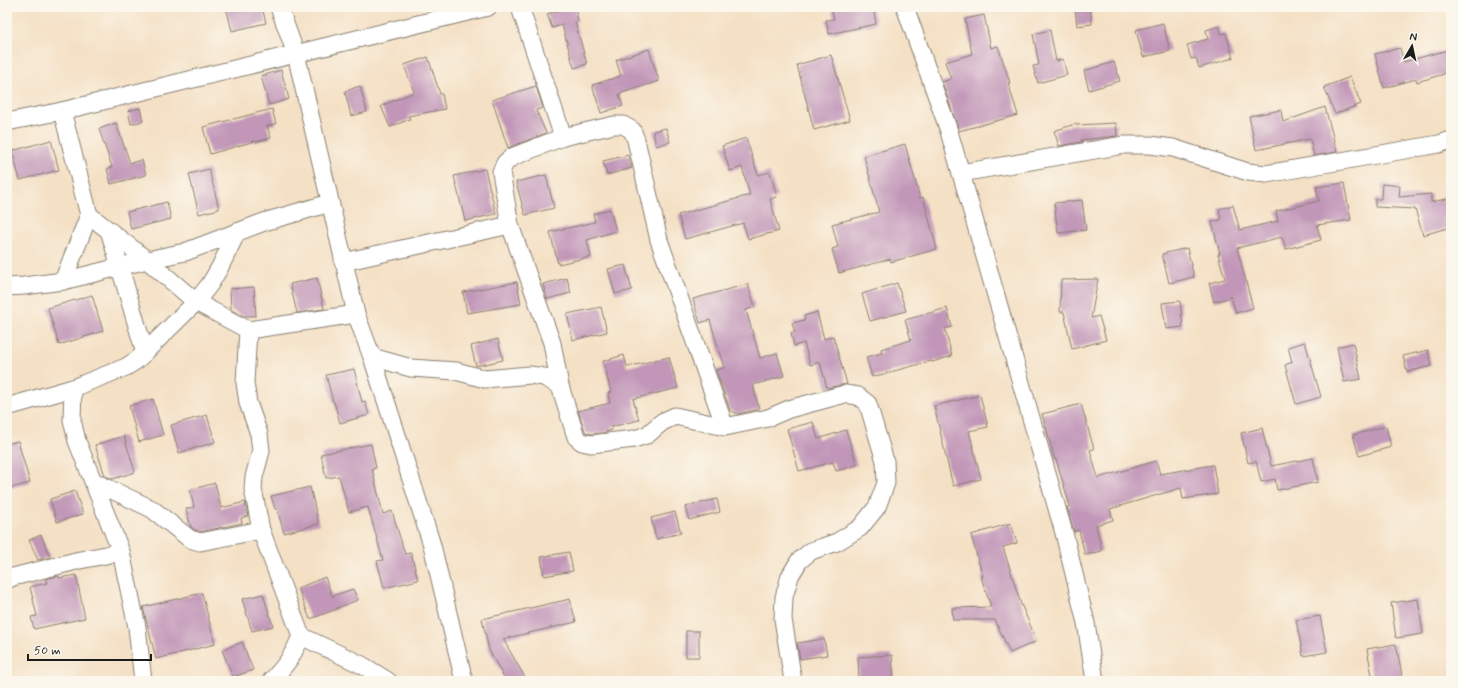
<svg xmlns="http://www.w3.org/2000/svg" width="1458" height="688" viewBox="0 0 1458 688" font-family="Mynerve,sans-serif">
<rect width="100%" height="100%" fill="#fbf7ec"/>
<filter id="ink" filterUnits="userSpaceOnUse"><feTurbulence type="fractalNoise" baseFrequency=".025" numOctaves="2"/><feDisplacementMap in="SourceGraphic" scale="8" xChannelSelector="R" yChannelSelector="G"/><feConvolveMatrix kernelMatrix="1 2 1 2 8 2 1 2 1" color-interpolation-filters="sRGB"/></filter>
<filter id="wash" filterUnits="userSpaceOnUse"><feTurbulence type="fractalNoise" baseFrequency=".012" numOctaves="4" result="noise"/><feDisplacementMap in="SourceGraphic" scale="16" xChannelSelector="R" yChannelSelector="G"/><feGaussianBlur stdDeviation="0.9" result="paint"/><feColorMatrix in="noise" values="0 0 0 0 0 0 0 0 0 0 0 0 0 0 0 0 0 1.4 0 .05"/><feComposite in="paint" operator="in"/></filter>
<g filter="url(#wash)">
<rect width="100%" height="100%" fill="#f4e0c4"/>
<g id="blocks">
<g fill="#c196b8">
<polygon points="226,7 262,7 266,23 232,31"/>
<polygon points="571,7 575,7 578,21 575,22 587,64 574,68 562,25 552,28 547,14"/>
<polygon points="831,7 873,7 876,24 829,34 826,20 834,19"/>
<polygon points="1075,7 1090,7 1092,24 1077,26"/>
<polygon points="984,15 991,48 998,46 1010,83 1008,83 1018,115 959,131 942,82 951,79 945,62 972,54 965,19"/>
<polygon points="1163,23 1170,51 1143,57 1136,30"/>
<polygon points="1219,26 1221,34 1226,33 1233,58 1199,68 1196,58 1191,59 1187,45 1208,39 1206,30"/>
<polygon points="1050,30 1056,61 1063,59 1067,75 1038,83 1033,66 1039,65 1033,34"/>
<polygon points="1400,48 1404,62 1451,49 1451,69 1444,71 1444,74 1417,82 1416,79 1384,88 1375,54"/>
<polygon points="649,49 659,81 619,94 623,106 601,113 592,85 621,76 616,60"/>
<polygon points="831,55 850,120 814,130 797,65"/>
<polygon points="428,57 440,94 442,94 445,109 408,116 410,119 390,127 381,106 414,92 404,65"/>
<polygon points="1114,62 1120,81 1089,90 1084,71"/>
<polygon points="281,70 289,99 269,105 261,76"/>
<polygon points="1350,77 1361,104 1335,114 1324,87"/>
<polygon points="360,86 367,112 351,116 345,91"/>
<polygon points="536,86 543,108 536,110 546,133 508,148 492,100"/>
<polygon points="1325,107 1337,152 1314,156 1310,139 1256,150 1249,116 1281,110 1283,122"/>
<polygon points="140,108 143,121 131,124 128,111"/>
<polygon points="272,109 276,124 267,126 271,138 256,142 255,141 210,154 203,127"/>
<polygon points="116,123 130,163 142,160 146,175 111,184 107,169 112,167 99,129"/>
<polygon points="1116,123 1117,136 1081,140 1082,142 1059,146 1054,131 1075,124 1076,125"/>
<polygon points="666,128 670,142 656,146 653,131"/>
<polygon points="746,138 758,175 770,172 777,197 770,199 779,231 748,239 743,223 685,239 678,215 750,195 742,167 730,171 722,146"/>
<polygon points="51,140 59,170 20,180 12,151"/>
<polygon points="905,144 920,198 923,197 937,249 891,262 890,259 839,273 832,249 838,247 832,224 879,212 864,156"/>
<polygon points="628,155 632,168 607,175 603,161"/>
<polygon points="209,169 219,209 199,214 189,174"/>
<polygon points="485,169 496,214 465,221 454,176"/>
<polygon points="546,175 554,208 525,215 516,182"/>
<polygon points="1344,183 1351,220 1317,225 1321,240 1286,249 1282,237 1237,248 1253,308 1236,313 1231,297 1214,302 1209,283 1225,279 1218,254 1220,254 1212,222 1221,220 1219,209 1233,205 1240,230 1278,221 1276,211 1319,201 1316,187"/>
<polygon points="1382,184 1400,186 1399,197 1431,194 1431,202 1451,198 1451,227 1423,235 1415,209 1375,207 1375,199 1381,199"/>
<polygon points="1082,200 1086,230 1058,233 1054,203"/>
<polygon points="167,202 171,219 131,229 127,212"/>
<polygon points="610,209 616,231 587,240 591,257 558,264 550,232 595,222 593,214"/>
<polygon points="1187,248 1194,277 1169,283 1162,254"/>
<polygon points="625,265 632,290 615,294 608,269"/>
<polygon points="317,278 324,309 297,313 290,284"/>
<polygon points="567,278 571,293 547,299 543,284"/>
<polygon points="1098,279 1091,318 1099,316 1106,340 1072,349 1064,312 1060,312 1061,280"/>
<polygon points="517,282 521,304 467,313 463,292"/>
<polygon points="897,283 906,311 870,321 862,294"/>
<polygon points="748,284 755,307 746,310 760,358 777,353 784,376 753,385 759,409 738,414 730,410 716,370 724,368 710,320 700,323 693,299"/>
<polygon points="254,287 256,316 243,316 231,310 230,289"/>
<polygon points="92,295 103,331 59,345 48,308"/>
<polygon points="1180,301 1183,327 1166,329 1162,303"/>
<polygon points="601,307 607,332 573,340 567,314"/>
<polygon points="947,308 952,327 945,329 952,356 932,362 931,361 872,377 866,357 882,353 881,349 911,340 905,320"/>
<polygon points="817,312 824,339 833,336 847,384 827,388 820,362 810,365 804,343 794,346 791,333 795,332 792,323 805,320 804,316"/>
<polygon points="498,339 503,360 476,366 471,346"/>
<polygon points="1305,342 1321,397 1296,404 1285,365 1292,362 1288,347"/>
<polygon points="1353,343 1361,379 1344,382 1337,347"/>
<polygon points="1428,350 1432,366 1407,372 1403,356"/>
<polygon points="624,355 627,367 669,357 678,388 633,399 639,420 611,427 612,430 603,433 592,434 587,433 585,431 578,411 610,403 608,393 611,392 603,361"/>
<polygon points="354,369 362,402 365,401 369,415 340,423 334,402 333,402 326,375"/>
<polygon points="980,395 988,427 969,431 981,479 953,486 934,406"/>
<polygon points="153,399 163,435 139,442 129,406"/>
<polygon points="1081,404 1094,449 1090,450 1098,478 1156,461 1160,474 1213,465 1218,494 1183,499 1181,488 1110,509 1113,520 1096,525 1102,551 1085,555 1079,530 1074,532 1067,507 1070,506 1056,459 1055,460 1042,414"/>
<polygon points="207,415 215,442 179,453 171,425"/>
<polygon points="813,422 818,439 846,430 857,465 836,471 833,462 799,471 787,429"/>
<polygon points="1386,426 1391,447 1359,456 1353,435"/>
<polygon points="1262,428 1271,466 1313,458 1318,482 1277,490 1275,479 1261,482 1256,461 1248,463 1241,433"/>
<polygon points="124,436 135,472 113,479 105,476 95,445"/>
<polygon points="18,441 30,483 7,489 7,444"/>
<polygon points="371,444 376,468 372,469 383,514 392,511 405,554 411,553 418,580 384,588 377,561 383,560 368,507 349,512 339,476 326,478 321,454"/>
<polygon points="215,483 221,508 245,502 248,516 241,518 242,523 200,532 195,530 191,527 186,509 194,507 190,490"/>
<polygon points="310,487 319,524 284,533 277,509 275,509 271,496"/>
<polygon points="75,491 83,514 57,522 50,499"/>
<polygon points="717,499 720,512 689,520 685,507"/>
<polygon points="675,512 681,533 656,539 651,518"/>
<polygon points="1011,523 1017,543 1003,547 1021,604 1037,641 1010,653 995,620 953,620 952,608 991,607 981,577 983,577 971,535"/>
<polygon points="41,535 50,557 38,560 29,540"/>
<polygon points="569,552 573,571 544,576 541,557"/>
<polygon points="76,575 85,618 34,629 31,617 37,616 30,587 47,583 45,579 58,576 59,578"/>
<polygon points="325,577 332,596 353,589 358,600 337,608 337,609 310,619 298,588"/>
<polygon points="202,593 215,644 156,659 143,607"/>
<polygon points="263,594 273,626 252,631 242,599"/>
<polygon points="570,599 576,622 503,639 527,681 506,681 489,650 482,619"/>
<polygon points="1418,599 1423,634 1396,638 1391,603"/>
<polygon points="1320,616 1327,652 1303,656 1296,620"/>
<rect x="686" y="631" width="13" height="26"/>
<polygon points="824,639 827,655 800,659 797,643"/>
<polygon points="242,642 253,670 233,677 222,650"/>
<polygon points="1396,644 1403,681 1373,681 1367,649"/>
<polygon points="892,655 894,681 859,681 858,657"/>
</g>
</g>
</g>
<g filter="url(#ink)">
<use href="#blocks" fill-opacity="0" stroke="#887e70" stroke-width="1"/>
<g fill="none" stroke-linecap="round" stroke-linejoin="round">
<g stroke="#887e70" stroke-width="19">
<g id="street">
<polyline points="279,7 296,54 356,314 372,357 432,545 464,681"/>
<polyline points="520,7 563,137"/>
<polyline points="905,7 948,128 1064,533 1086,623 1095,681"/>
<polyline points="62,111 89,215 63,281"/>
<polyline points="7,122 62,111 488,7"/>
<polyline points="961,173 1124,145 1150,145 1173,148 1248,172 1266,174 1439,144 1451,140"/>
<polyline points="89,215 147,260 196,302 248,330 356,314"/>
<polyline points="109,230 145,353"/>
<polyline points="343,262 510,225"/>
<polyline points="7,287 24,286 63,281 147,260 185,252 264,222 330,203"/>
<path d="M 248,330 L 245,383 L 248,403 L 259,434 L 261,451 L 254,477 L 253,489 L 261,530 L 301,636 C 293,656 286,665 271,681"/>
<polyline points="372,357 411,368 456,371 485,379 530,375 544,377 560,386"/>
<polyline points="73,388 72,420 77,441 121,552 137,627 143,681"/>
<polyline points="7,407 73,388 126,367 137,360 196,302 210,284 220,267 237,232"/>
<polyline points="725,427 659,240 636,140 632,130 623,125 614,125 563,137 512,157 505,163 501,172 510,225 552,343 560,386 576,437 582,442 591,444 634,439 647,435 662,422 675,416 725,427 768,418 789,409 845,394 858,396 868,404 885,461 886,483 877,507 860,528 837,542 811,551 799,561 790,576 784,597 783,619 793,681"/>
<polyline points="93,481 152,509 190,539 200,542 261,530"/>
<polyline points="7,580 13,577 80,560 121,552"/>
<polyline points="301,636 362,665 388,681"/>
</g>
</g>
<use href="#street" stroke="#fff" stroke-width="17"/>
</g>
</g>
<rect width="1458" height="688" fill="none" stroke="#fbf7ec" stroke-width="24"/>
<g transform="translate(1412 46) rotate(9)" stroke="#fbf7ec" stroke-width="3" paint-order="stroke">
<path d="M0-3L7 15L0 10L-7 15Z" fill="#1c1c1c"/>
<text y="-6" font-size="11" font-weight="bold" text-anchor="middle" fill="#1c1c1c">N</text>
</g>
<path d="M28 654v6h123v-6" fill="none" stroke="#1c1c1c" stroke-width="2"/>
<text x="34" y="654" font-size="12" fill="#1c1c1c" stroke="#fbf7ec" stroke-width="3" paint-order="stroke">50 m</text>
</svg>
